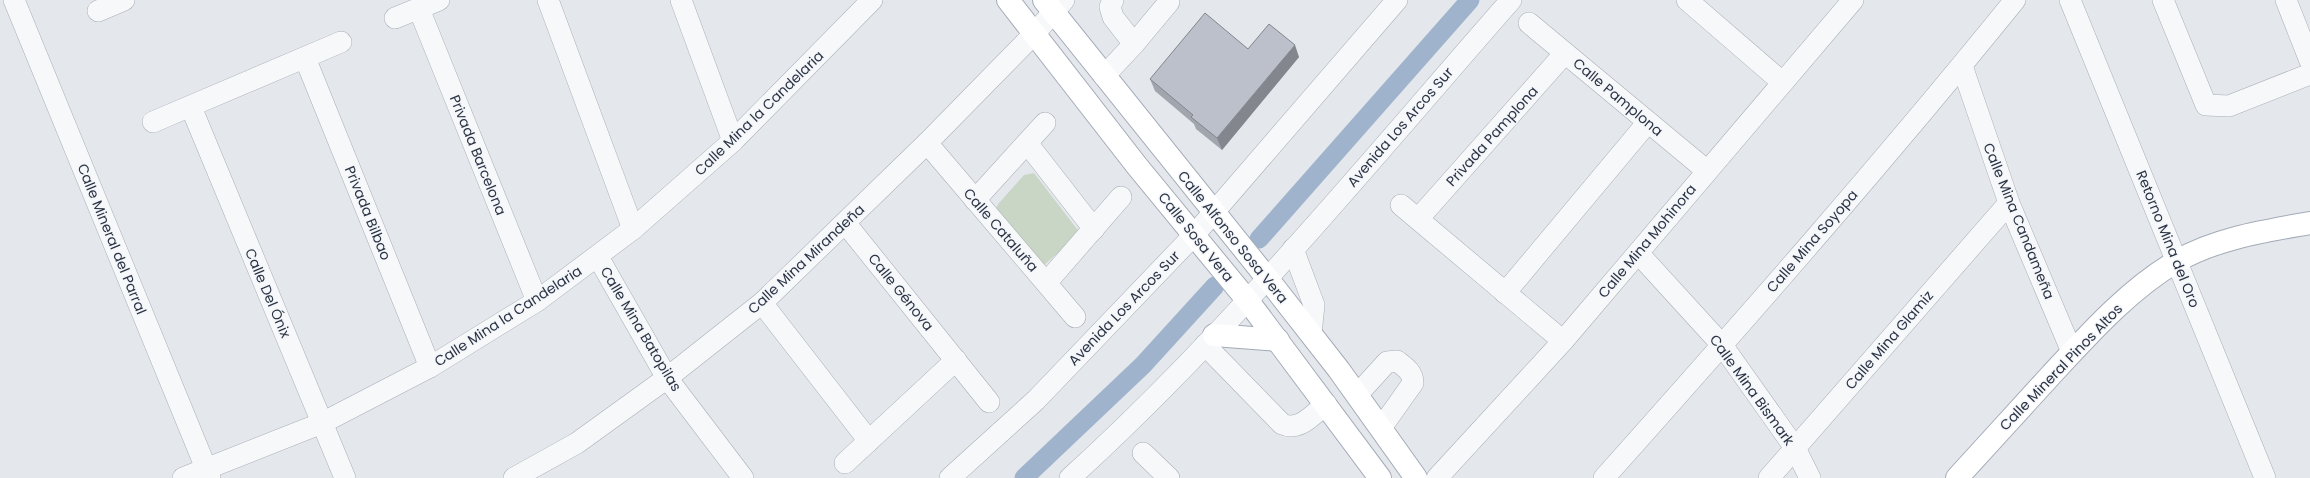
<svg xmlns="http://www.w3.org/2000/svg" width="2310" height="478" viewBox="0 0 2310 478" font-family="Poppins,sans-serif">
<rect width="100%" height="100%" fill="#e4e7ec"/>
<polygon fill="#c9d6c5" points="1034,173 1080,233 1043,266 993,213 999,203 1024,175"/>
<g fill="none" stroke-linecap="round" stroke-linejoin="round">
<g stroke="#9fb4cc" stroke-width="19">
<polyline points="1259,239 1470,0"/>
<polyline points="1024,478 1143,365 1215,286"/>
</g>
<g stroke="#a9aeb7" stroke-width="22">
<g id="minor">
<polyline points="14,0 210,478"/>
<polyline points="548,0 633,229"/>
<polyline points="681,0 733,141"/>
<polyline points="1687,0 1782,82"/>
<polyline points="2070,0 2265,478"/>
<polyline points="2163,0 2206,105 2229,106 2310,74"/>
<polyline points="2286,0 2310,61"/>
<polyline points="419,9 537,301"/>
<polyline points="98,11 124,0"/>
<polyline points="395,18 439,0"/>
<polyline points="1529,23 1706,170"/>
<polyline points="1134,44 1169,2"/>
<polyline points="305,58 430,367"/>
<polyline points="1962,66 2009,203 2072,352"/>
<polyline points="1104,76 1134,44 1113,17 1110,7 1113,0"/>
<polyline points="191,107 345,478"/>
<polyline points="153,122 341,42"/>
<polyline points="927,143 1075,317"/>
<polyline points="1027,143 1094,229"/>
<polyline points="975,200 1045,123"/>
<polyline points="1401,205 1563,341"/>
<polyline points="1418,219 1565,53"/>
<polyline points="846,224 989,402"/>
<polyline points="1293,249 1314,305 1311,334"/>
<polyline points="1638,253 1722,345 1795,448 1810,478"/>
<polyline points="598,257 667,378 743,478"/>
<polyline points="1047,282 1121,197"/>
<polyline points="1505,293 1648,122"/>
<polyline points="762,303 869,441"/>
<path d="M 1205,345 L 1282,424 C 1300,432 1313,414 1326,404"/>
<path d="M 1357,395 L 1387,362 L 1397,361 C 1405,367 1413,372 1413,383 L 1381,428"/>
<polyline points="1143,453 1169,478"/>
<polyline points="845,463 956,360"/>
<polyline points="183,478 322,423 430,367 537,301 633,229 733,141 872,0"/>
<polyline points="514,478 577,443 667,378 762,303 927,143 1034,34 1064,0"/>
<polyline points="950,478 1036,400 1195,234 1397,0"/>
<path d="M 1070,478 C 1231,332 1368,163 1511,0"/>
<polyline points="1437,478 1563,341 1853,0"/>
<path d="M 1604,478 C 1744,321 1883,163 2015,0"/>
<polyline points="1769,478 2009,203"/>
</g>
</g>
<g stroke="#a3abb8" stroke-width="24">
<g id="major">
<polyline points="1008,0 1137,166 1248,301 1380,478"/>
<polyline points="1044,0 1267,278 1339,370 1416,478"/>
<polyline points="1214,335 1278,340"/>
<path d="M 1957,478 C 1988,444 2020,409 2051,375 C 2089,334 2128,290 2177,261 C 2217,238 2265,231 2310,223"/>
</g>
</g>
<use href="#minor" stroke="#f7f8fa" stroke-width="21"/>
<use href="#major" stroke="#fff" stroke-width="22"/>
</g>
<polygon fill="#a1a5ae" points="1248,49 1299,57 1222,150 1196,129 1194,124 1155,91 1150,79"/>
<polygon fill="#83868d" points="1295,45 1299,57 1222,150 1217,138"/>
<polygon fill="#bbc0ca" stroke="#83868d" points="1205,13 1248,49 1269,24 1295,45 1217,138 1191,117 1193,115 1150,79"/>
<g text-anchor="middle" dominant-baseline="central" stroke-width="3" stroke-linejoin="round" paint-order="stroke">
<g font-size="14" fill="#2b3445" stroke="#f4f6f9">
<text transform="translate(1618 97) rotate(40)">Calle Pamplona</text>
<text transform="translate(759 113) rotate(-44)">Calle Mina la Candelaria</text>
<text transform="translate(1400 127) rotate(-49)">Avenida Los Arcos Sur</text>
<text transform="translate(1492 136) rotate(-48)">Privada Pamplona</text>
<text transform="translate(478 155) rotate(68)">Privada Barcelona</text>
<text transform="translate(368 213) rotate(68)">Privada Bilbao</text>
<text transform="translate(2019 221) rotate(68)">Calle Mina Candameña</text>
<text transform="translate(1001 230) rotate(49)">Calle Cataluña</text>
<text transform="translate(1196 237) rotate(51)">Calle Sosa Vera</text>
<text transform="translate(1233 237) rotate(51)">Calle Alfonso Sosa Vera</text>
<text transform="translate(112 239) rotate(68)">Calle Mineral del Parral</text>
<text transform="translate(2168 239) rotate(68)">Retorno Mina del Oro</text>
<text transform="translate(1647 241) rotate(-50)">Calle Mina Mohinora</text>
<text transform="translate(1812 241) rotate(-49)">Calle Mina Soyopa</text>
<text transform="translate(806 259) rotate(-43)">Calle Mina Mirandeña</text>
<text transform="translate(901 292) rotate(51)">Calle Génova</text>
<text transform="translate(268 293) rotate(67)">Calle Del Ónix</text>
<text transform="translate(1124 308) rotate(-46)">Avenida Los Arcos Sur</text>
<text transform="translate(508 316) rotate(-33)">Calle Mina la Candelaria</text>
<text transform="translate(641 329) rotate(59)">Calle Mina Batopilas</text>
<text transform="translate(1889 340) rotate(-49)">Calle Mina Glamiz</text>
<text transform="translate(2061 367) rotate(-46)">Calle Mineral Pinos Altos</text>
<text transform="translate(1752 390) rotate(54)">Calle Mina Bismark</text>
</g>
</g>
</svg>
